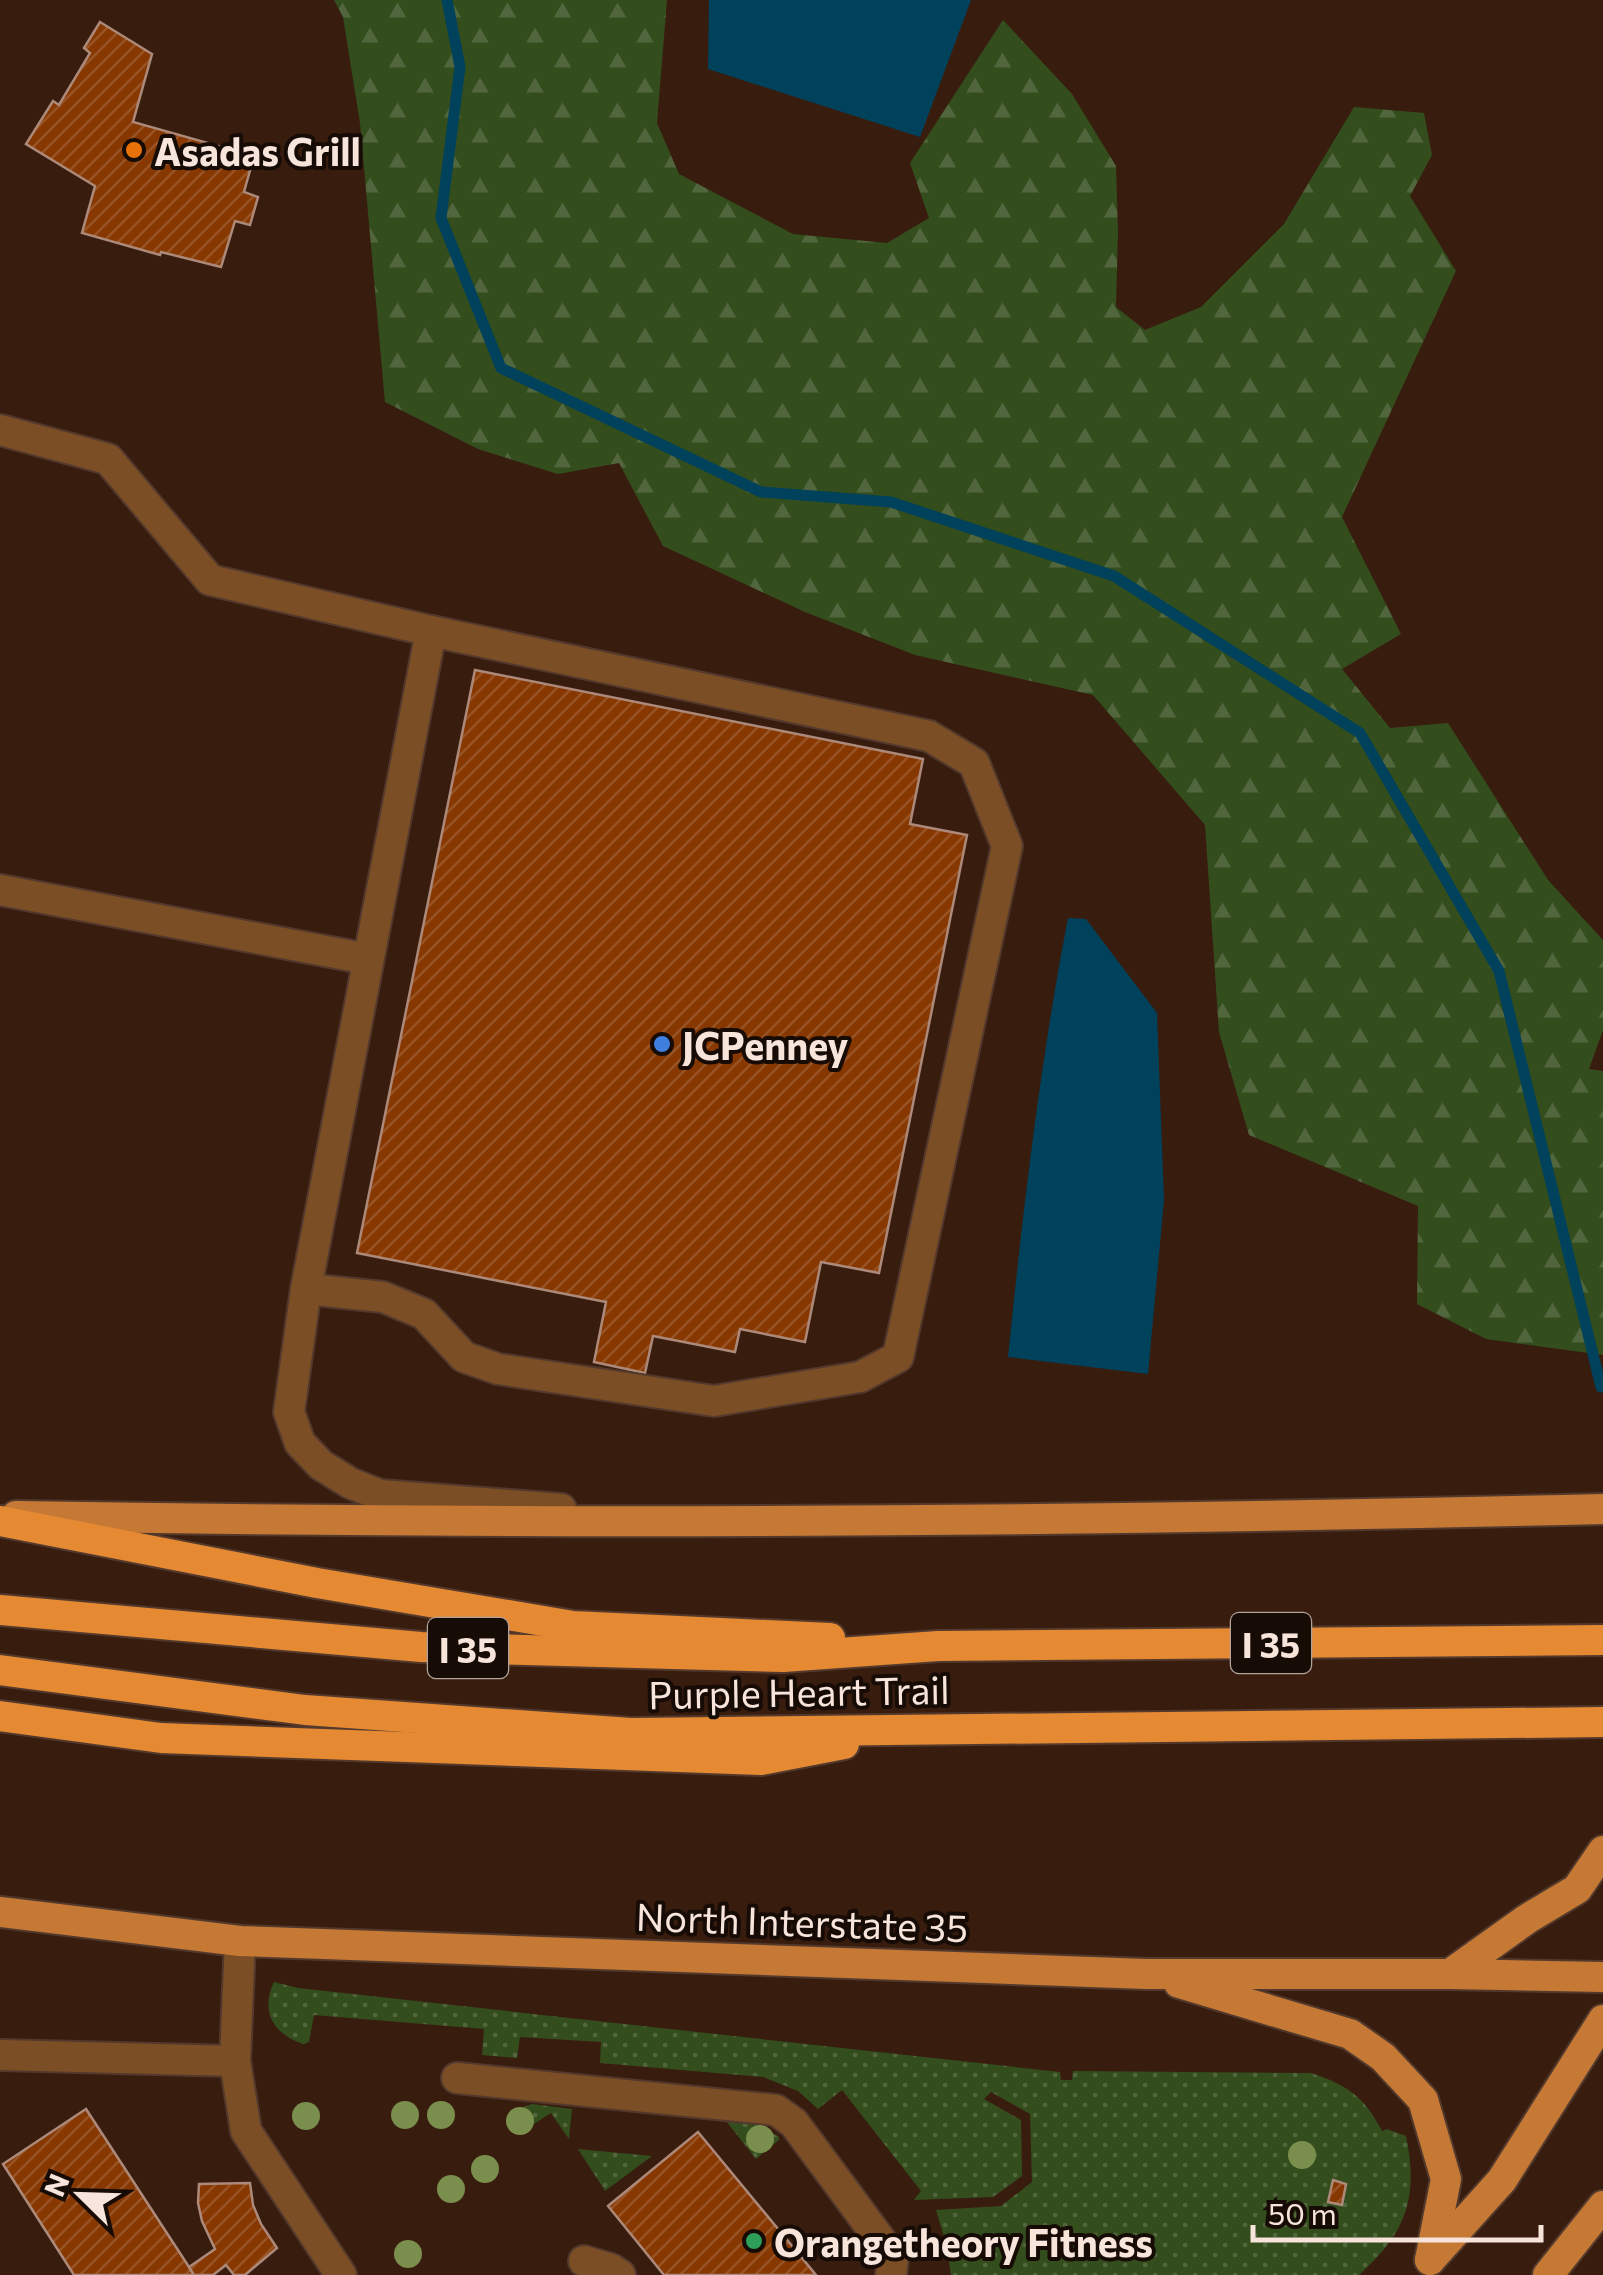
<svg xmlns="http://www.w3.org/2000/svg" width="1603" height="2275" viewBox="0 0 1603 2275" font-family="Commissioner,sans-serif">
<defs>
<pattern id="grass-dots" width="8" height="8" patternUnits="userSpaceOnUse" patternTransform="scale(2.5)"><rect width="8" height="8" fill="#334d1d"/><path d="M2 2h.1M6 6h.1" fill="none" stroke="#51663d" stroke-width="1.8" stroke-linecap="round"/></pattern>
<pattern id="forest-firs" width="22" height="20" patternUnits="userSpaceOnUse" patternTransform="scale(2.5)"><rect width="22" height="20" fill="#334d1d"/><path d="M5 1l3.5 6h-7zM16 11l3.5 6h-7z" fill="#51663d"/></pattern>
<pattern id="building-hatch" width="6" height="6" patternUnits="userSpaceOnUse" patternTransform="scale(2.5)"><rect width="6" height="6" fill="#873700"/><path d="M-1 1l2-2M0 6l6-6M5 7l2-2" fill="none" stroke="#995425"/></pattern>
</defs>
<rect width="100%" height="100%" fill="#381d0f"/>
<g fill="url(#grass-dots)">
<path d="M 274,1982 L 298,1988 L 1060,2072 L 1061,2080 L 1072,2080 L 1073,2071 L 1311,2073 C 1347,2085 1364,2096 1382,2131 L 1387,2129 L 1406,2136 C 1419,2198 1406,2233 1359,2275 L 951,2275 L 946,2243 L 936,2210 L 1001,2206 L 1032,2182 L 1030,2114 L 991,2092 L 984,2099 L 1021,2120 L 1022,2176 L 993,2197 L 914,2200 L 921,2191 L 842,2090 L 818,2109 L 798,2091 L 763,2077 L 600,2063 L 601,2042 L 520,2037 L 517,2058 L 482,2055 L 484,2029 L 314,2015 L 309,2042 L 303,2044 C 273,2034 260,2011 274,1982 Z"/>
<polygon points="532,2104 572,2109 569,2139 551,2113 523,2131 514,2129 513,2121 518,2109"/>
<polygon points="726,2121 757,2124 779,2137 779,2140 756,2159"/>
<polygon points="578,2149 652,2156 605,2191"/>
</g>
<polygon fill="url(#forest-firs)" points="334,0 667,0 657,123 679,174 793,234 887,243 929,218 910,163 1003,20 1072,94 1116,166 1118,233 1116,307 1145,330 1201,307 1284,224 1354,107 1424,113 1432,155 1410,196 1456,271 1342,517 1401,634 1342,669 1390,728 1448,723 1548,880 1603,940 1603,1030 1589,1069 1603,1071 1603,1355 1486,1339 1417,1304 1418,1206 1249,1135 1219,1032 1205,825 1093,695 915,655 805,612 663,546 619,463 558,474 478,449 385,402 360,123 343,17"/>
<g fill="#00425c">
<polygon points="709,0 971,0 920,137 708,69"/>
<path d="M 1068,918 L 1086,919 L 1157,1013 L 1164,1200 L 1148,1374 L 1008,1357 C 1023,1210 1040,1063 1068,918 Z"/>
</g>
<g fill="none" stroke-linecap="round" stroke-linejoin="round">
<polyline stroke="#00425c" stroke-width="11" points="447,0 460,67 441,218 501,368 761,492 891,502 1114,576 1360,733 1499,971 1601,1387"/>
</g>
<g fill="url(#building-hatch)" stroke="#ac8979" stroke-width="2.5">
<polygon points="100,22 152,54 133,122 254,156 244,192 258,197 250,225 235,221 221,267 161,252 160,255 82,233 95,186 26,144 53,101 59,105 60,103 90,53 84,48"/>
<polygon points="475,670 923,759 910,824 967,835 879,1273 821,1262 805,1342 740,1329 735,1352 653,1336 645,1373 594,1362 606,1302 357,1253"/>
<polygon points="86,2109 189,2267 194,2275 74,2275 3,2164"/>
<polygon points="698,2132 816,2275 664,2275 608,2206"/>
<polygon points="1333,2180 1346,2184 1342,2205 1328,2202"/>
<polygon points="250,2183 253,2205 261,2224 277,2248 245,2275 234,2275 226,2265 213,2275 194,2275 189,2267 215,2249 202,2221 198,2203 199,2184"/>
</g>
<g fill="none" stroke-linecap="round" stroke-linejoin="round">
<g stroke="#53392c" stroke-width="34">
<g id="minor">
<polyline points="0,430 108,459 210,580 431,631 306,1289 289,1412 300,1443 321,1465 350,1483 380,1495 561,1509"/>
<polyline points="0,890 368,959"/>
<polyline points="306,1289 383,1297 424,1314 464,1357 498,1369 714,1401 860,1377 898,1357 1007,846 974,763 929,736 431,631"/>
<polyline points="240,1941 235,2061 246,2131 341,2275"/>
<polyline points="0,2055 235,2061"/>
<polyline points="457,2078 776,2110 794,2123 893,2257 891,2275"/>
<polyline points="584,2261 611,2269 620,2275"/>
</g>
</g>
<g stroke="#53392c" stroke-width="34">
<g id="major">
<path d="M 16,1516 C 545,1525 1074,1522 1603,1509"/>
<polyline points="0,1912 240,1941 1146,1974 1450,1974 1603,1977"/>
<polyline points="1450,1974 1527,1919 1577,1889 1603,1851"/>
<polyline points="1179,1983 1350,2034 1383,2057 1423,2100 1446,2179 1430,2260"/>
<polyline points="1430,2260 1502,2180 1603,2020"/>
<polyline points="1548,2275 1603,2206"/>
</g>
</g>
<g stroke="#53392c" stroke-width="34">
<g id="highway">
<polyline points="0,1521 317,1583 573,1626 830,1638"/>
<polyline points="0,1610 421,1647 783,1657 938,1646 1603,1640"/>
<polyline points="0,1670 305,1710 631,1733 1603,1722"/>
<polyline points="0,1716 161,1738 761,1760 844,1744"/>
</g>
</g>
<use href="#minor" stroke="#7c4e26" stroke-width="30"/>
<use href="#major" stroke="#c57935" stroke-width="30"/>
<use href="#highway" stroke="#e58933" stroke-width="30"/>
</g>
<g fill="#7a8f4d">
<circle cx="405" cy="2115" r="14"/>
<circle cx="441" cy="2115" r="14"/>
<circle cx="306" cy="2116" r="14"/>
<circle cx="520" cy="2121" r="14"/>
<circle cx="760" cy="2139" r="14"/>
<circle cx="1302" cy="2155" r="14"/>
<circle cx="485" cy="2169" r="14"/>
<circle cx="451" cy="2189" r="14"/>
<circle cx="408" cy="2254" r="14"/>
</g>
<circle fill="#e8710a" stroke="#170b06" stroke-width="4" cx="134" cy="150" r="10"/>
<circle fill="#3f7fe0" stroke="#170b06" stroke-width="4" cx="662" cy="1044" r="10"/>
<circle fill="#2e9e5b" stroke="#170b06" stroke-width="4" cx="754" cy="2241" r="10"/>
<g text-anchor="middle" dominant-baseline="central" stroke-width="8" stroke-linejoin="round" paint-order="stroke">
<g fill="#170b06" stroke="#b4a39b" stroke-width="2.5">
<rect x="1231" y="1613" width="80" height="60" rx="8"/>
<rect x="428" y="1618" width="80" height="60" rx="8"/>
</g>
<g font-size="35" font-weight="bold" fill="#f7e4db">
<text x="1271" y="1643">I 35</text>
<text x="468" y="1648">I 35</text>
</g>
<g font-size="38" font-weight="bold" fill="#f7e4db" stroke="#170b06" text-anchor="start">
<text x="154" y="150">Asadas Grill</text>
<text x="682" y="1044">JCPenney</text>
<text x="774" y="2241">Orangetheory Fitness</text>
</g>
<g font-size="38" fill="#f7e4db" stroke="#170b06">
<text transform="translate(799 1691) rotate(-1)">Purple Heart Trail</text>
<text transform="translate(802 1921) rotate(2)">North Interstate 35</text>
</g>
</g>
<g transform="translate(80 2195) rotate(293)" stroke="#170b06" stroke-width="8" paint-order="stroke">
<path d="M0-8L18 38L0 25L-18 38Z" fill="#f7e4db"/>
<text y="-15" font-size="28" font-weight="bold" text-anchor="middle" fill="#f7e4db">N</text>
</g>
<path d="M1253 2225v15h288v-15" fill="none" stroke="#f7e4db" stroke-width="5"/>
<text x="1268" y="2225" font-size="30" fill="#f7e4db" stroke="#170b06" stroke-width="8" paint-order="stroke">50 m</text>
</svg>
